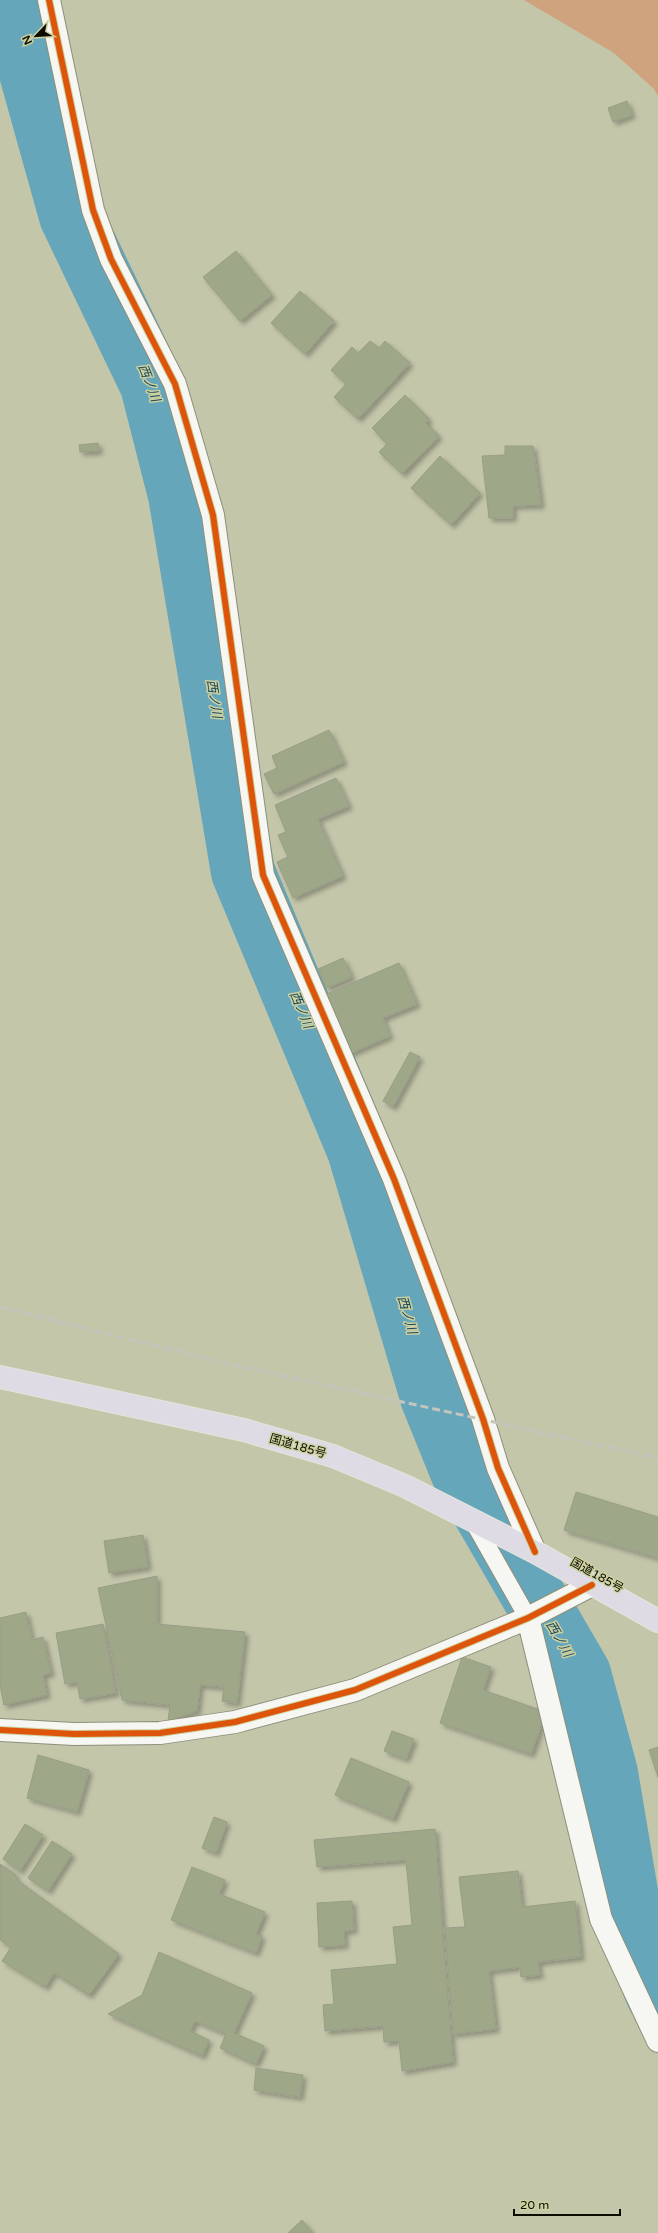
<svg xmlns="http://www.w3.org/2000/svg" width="658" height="2233" viewBox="0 0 658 2233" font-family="'Varela Round','Noto Sans JP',sans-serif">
<defs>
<filter id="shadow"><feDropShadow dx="3.5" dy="3.5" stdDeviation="2" flood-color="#0004"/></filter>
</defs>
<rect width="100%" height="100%" fill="#c4c6aa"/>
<polygon fill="#cea37d" points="524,0 658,0 658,96 654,89 614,53"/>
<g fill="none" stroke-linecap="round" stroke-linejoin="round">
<polyline stroke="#65a6ba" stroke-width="64" points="13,0 16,19 71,216 152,385 180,495 243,872 359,1150 432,1397 464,1476 579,1674 606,1773 633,1934 658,1995"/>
</g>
<g fill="#9ea788" stroke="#989d88" filter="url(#shadow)">
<polygon points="627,101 632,115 613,122 608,108"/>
<polygon points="236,251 272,295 240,321 203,277"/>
<polygon points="300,291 334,321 305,354 271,323"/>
<polygon points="370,341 379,348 385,341 410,363 358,419 334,397 346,384 331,370 352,347 358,353"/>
<polygon points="405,395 429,419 426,423 439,436 402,474 379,452 387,444 372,428"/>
<polygon points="98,443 99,451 80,452 79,445"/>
<polygon points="505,446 533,446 541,505 513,506 513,518 489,518 482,456 505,455"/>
<polygon points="440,456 480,493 451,525 411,488"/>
<polygon points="329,730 344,762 274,794 264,774 277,768 272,756"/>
<polygon points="336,778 349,806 318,819 343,876 293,898 277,862 288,857 278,835 286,832 275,805"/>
<polygon points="343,958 352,977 326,988 318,969"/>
<polygon points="399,963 417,1004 383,1018 390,1036 349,1054 324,995"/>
<polygon points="410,1052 420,1057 393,1107 383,1101"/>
<polygon points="576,1492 658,1517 658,1558 564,1530"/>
<polygon points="143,1535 148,1567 109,1573 104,1541"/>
<polygon points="157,1576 157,1624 245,1632 237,1703 222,1701 224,1687 200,1685 197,1711 168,1721 170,1705 122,1700 98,1588"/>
<polygon points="26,1612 32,1640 43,1637 51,1673 43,1675 47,1695 4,1705 0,1685 0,1618"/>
<polygon points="103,1624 116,1693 80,1699 77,1682 65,1684 56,1633"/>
<polygon points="462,1657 491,1667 483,1690 546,1712 531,1754 440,1723"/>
<polygon points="392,1731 414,1739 406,1759 384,1751"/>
<polygon points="658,1747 658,1777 649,1750"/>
<polygon points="38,1755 89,1770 77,1812 27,1798"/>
<polygon points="351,1758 409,1782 393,1819 335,1795"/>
<polygon points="214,1817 227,1822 216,1853 202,1848"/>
<polygon points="25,1824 43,1835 20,1871 3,1859"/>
<polygon points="435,1829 453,2062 402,2071 399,2041 384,2042 383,2026 325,2031 323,2005 334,2004 331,1970 397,1964 393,1927 412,1925 406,1860 317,1867 314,1840"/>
<polygon points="52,1841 72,1854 48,1891 28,1878"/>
<polygon points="0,1864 15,1874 17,1880 119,1954 89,1995 54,1973 45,1987 2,1961 11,1947 0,1940"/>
<polygon points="192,1867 225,1880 219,1894 265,1912 256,1934 262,1936 256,1953 171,1920"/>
<polygon points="518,1871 522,1907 575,1901 581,1957 538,1962 540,1975 521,1977 520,1967 489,1971 496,2029 453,2034 445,1928 465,1927 459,1877"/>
<polygon points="352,1901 354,1930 344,1931 345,1945 319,1947 317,1903"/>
<polygon points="159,1952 252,1993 234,2033 264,2046 256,2064 220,2048 226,2034 195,2021 190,2031 209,2040 202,2056 108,2014 142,1995"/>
<polygon points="256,2068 303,2075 300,2097 254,2090"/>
<polygon points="302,2220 313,2233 288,2233"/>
</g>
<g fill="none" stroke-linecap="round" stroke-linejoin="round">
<g stroke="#8e8f7a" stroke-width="19">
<polyline id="lane" points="473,1521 528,1618"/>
</g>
<g stroke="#8e8f7a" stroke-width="24">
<g id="street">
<polyline points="49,0 93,210 111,259 175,384 213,515 263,875 394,1179 483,1419 498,1468 535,1552"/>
<polyline points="528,1618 601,1919 658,2041"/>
<polyline points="0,1730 74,1734 160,1733 235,1722 355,1690 528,1618 592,1585"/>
</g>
</g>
<g stroke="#e4e5d9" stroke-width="24">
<polyline id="highway" points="0,1377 244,1430 333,1456 405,1486 535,1552 658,1621"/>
</g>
<use href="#lane" stroke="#f6f6f2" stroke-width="17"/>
<use href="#street" stroke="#f6f6f2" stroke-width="22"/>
<use href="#highway" stroke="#dedbe5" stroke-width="22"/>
<polyline stroke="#c4c5bd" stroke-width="3" stroke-dasharray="8 4" stroke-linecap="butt" points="0,1307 225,1363 658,1458"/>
<g stroke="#ced19f" stroke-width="8">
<g id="cycleway">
<polyline points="49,0 93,210 111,259 175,384 213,515 263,875 394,1179 483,1419 498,1468 535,1552"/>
<polyline points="0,1730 74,1734 160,1733 235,1722 355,1690 528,1618 592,1585"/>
</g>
</g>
<use href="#cycleway" stroke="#dd550b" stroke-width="6"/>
</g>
<g text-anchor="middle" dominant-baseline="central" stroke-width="3" stroke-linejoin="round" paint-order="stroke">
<g font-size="12" fill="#0c0d00" stroke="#ced19f">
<text transform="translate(298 1446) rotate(16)">国道185号</text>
<text transform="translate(597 1575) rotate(29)">国道185号</text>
</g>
<g font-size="13" font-style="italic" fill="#17495f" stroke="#ced19f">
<text transform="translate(149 383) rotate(69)">西ノ川</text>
<text transform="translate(214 699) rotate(81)">西ノ川</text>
<text transform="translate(301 1010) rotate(67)">西ノ川</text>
<text transform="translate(407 1315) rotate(74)">西ノ川</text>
<text transform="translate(559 1639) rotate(60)">西ノ川</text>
</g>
</g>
<g transform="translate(36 36) rotate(245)" stroke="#ced19f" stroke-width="3" paint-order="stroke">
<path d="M0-3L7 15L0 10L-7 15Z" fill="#0c0d00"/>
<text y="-6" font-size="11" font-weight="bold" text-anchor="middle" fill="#0c0d00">N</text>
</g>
<path d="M514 2209v6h106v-6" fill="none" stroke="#0c0d00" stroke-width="2"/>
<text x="520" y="2209" font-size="12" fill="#0c0d00" stroke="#ced19f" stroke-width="3" paint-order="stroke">20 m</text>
</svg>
